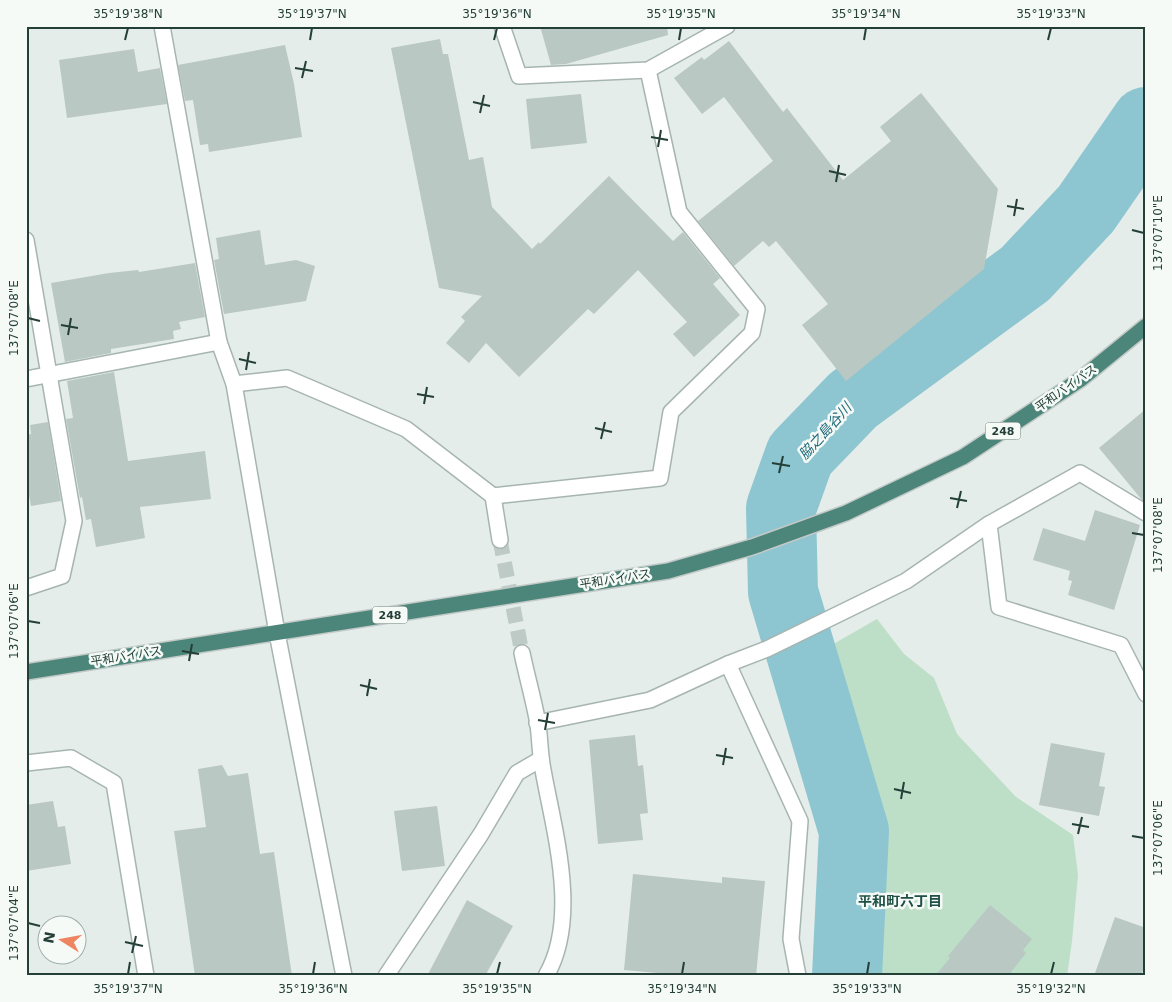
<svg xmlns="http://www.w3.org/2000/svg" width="1172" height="1002" viewBox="0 0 1172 1002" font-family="'DejaVu Sans','Noto Sans JP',sans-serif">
<rect width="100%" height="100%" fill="#e4ede9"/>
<polygon fill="#bddec7" points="877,619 904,654 934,678 957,734 1016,797 1073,835 1078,875 1072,941 1067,976 872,976 876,827 823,650"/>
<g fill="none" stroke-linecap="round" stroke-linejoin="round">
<polyline stroke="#8dc5d1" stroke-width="70" points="847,976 854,831 783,592 781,508 800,455 853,400 1025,274 1086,209 1146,122"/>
</g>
<g fill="#b9c8c2">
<polygon points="540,26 667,26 668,35 566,64 551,65"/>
<polygon points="440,39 443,54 448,54 469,160 483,157 492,207 532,249 539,242 540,244 609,176 673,241 683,232 720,278 713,284 740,315 694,357 673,334 687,322 638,270 594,314 588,309 519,377 486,343 469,363 446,343 465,321 461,317 482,296 439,288 391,48"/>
<polygon points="729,41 783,112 787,108 843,180 891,141 880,127 921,93 998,189 984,269 846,381 802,325 828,304 776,241 769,247 763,241 734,266 698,221 773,161 724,97 702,114 674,78 702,57 704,60"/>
<polygon points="285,45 294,84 302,137 209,152 208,144 200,145 193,100 185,101 178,65"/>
<polygon points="134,49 138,72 160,68 167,104 67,118 59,60"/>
<polygon points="581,94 587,143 531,149 526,99"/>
<polygon points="260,230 265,265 296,260 315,266 306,301 224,314 214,260 219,259 216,238"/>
<polygon points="195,263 205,317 179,322 181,329 173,331 174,339 111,349 111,353 65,362 51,283 109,273 138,270 139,272"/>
<polygon points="114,372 128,461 205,451 211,499 140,507 145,538 96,547 91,519 86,520 82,497 80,498 66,419 73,418 67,381"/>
<polygon points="1146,409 1146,502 1142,500 1099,448"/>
<polygon points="48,422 61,501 31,506 26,479 26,435 31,434 30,425"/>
<polygon points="1095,510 1140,525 1114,610 1068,595 1072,581 1068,580 1070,571 1033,560 1043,528 1085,541"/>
<polygon points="635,735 638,766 643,765 648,813 640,814 643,840 598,844 589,740"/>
<polygon points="1051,743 1105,753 1099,786 1105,787 1099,816 1039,805"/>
<polygon points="222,765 228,776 248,773 260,854 274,852 292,976 195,976 174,831 206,827 198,769"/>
<polygon points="53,801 58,827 65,826 71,864 26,871 26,805"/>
<polygon points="437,806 445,866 402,871 394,811"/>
<polygon points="633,874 722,883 722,877 765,881 756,976 692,976 624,970"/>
<polygon points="467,900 513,926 485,976 427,976"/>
<polygon points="990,905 1032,939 1023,950 1026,953 1008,976 935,976 950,958 948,956"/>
<polygon points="1115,917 1146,928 1146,962 1141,976 1094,976"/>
</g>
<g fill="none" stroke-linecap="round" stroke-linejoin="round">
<polyline stroke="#becac6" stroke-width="15" stroke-dasharray="15 8" stroke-linecap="butt" points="500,540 522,653"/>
<g stroke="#a7b5b0" stroke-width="18">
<polyline id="service" points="386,976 481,834 517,773 541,759"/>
</g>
<g stroke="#a7b5b0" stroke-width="18">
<g id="minor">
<polyline points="162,26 219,342 234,384 277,633 344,976"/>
<polyline points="502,26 519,76 648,70 727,26"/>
<polyline points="26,240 74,521 62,576 26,588"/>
<polyline points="26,379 219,342"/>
<polyline points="234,384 287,378 406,429 493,496 500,540"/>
<polyline points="493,496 660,478 671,412 752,333 757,309 679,212 648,70"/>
<polyline points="989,524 999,607 1121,645 1146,694"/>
<path d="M 522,653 C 527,677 534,701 538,724 C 540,740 540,755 543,770 C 554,831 580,918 546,976"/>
<polyline points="728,664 800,821 791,939 798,976"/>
<polyline points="537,723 650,700 728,664 767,649 906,581 989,524 1080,473 1146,513"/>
<polyline points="26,763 71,758 114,783 146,976"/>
</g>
</g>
<g stroke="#c2c9c7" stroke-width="18">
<polyline id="trunk" points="26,672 668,571 752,547 846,513 963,457 1081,379 1146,326"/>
</g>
<use href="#service" stroke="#fff" stroke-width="15"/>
<use href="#minor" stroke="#fff" stroke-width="15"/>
<use href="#trunk" stroke="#4c867a" stroke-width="15"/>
</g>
<path fill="none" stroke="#243f38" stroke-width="2" d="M 125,40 L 128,28M 310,40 L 312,28M 494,40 L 497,28M 679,40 L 681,28M 864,40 L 866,28M 1048,40 L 1051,28M 295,68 L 313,71M 302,78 L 306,61M 473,102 L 490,106M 480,113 L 484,95M 651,137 L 668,140M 658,147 L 661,130M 829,171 L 846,175M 836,182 L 839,165M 1007,206 L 1024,209M 1014,216 L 1017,199M 1132,230 L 1144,233M 28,318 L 40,321M 61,325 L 78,328M 68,335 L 71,318M 239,359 L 256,363M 246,370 L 249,352M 417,394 L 434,397M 424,404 L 427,387M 595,428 L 612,432M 601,439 L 605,422M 772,463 L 790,466M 779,473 L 783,456M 950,498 L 967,501M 957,508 L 961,491M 1132,533 L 1144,535M 28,621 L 40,623M 182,651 L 199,654M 189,661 L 192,644M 360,685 L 377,689M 367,696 L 370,679M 538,720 L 555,723M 545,730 L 548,713M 716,755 L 733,758M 723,765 L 726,748M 894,789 L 911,793M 901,799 L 904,782M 1072,824 L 1089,827M 1078,834 L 1082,817M 1132,836 L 1144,838M 28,923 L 40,926M 125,942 L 143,946M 132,953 L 136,936M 128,974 L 130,962M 313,974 L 315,962M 497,974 L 500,962M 682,974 L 684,962M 867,974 L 869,962M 1051,974 L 1054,962"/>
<g text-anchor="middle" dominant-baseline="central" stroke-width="5" stroke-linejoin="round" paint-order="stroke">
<g fill="#f5faf7" stroke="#637771" stroke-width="1">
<rect x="985.5" y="422.5" width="35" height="17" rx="4"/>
<rect x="372.5" y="606.5" width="35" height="17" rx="4"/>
</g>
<g font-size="11" font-weight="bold" fill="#243f38">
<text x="1003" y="431">248</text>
<text x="390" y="615">248</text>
</g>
<g font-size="12" fill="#243f38" stroke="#f5faf7">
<text transform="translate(1066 388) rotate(-35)">平和バイパス</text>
<text transform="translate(615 579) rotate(-9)">平和バイパス</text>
<text transform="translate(126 656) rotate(-9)">平和バイパス</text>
</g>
<g font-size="14" font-style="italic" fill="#1e697a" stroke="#f5faf7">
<text transform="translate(825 431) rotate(-48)">脇之島谷川</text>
</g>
<g font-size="14" font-weight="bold" fill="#205045" stroke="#f5faf7">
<text x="900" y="901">平和町六丁目</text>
</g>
</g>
<rect width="1172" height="1002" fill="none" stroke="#f5faf7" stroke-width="55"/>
<g transform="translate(62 940) rotate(281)"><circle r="24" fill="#f5faf7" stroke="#a1afab"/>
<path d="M0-4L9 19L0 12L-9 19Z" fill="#ef8560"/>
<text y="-8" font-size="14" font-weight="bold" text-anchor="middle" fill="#243f38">N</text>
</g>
<rect x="28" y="28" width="1116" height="946" fill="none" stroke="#243f38" stroke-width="2"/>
<g font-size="12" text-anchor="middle" fill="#243f38">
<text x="128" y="18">35°19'38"N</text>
<text x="312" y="18">35°19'37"N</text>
<text x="497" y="18">35°19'36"N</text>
<text x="681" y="18">35°19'35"N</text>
<text x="866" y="18">35°19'34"N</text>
<text x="1051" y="18">35°19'33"N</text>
<text transform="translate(1158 233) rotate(-90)" y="4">137°07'10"E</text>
<text transform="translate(14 318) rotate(-90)" y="4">137°07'08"E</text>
<text transform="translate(1158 535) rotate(-90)" y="4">137°07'08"E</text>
<text transform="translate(14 621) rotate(-90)" y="4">137°07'06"E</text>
<text transform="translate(1158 838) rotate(-90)" y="4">137°07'06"E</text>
<text transform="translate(14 923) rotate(-90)" y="4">137°07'04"E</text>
<text x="128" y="993">35°19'37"N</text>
<text x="313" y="993">35°19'36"N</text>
<text x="497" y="993">35°19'35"N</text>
<text x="682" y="993">35°19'34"N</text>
<text x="867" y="993">35°19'33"N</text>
<text x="1051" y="993">35°19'32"N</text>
</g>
</svg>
